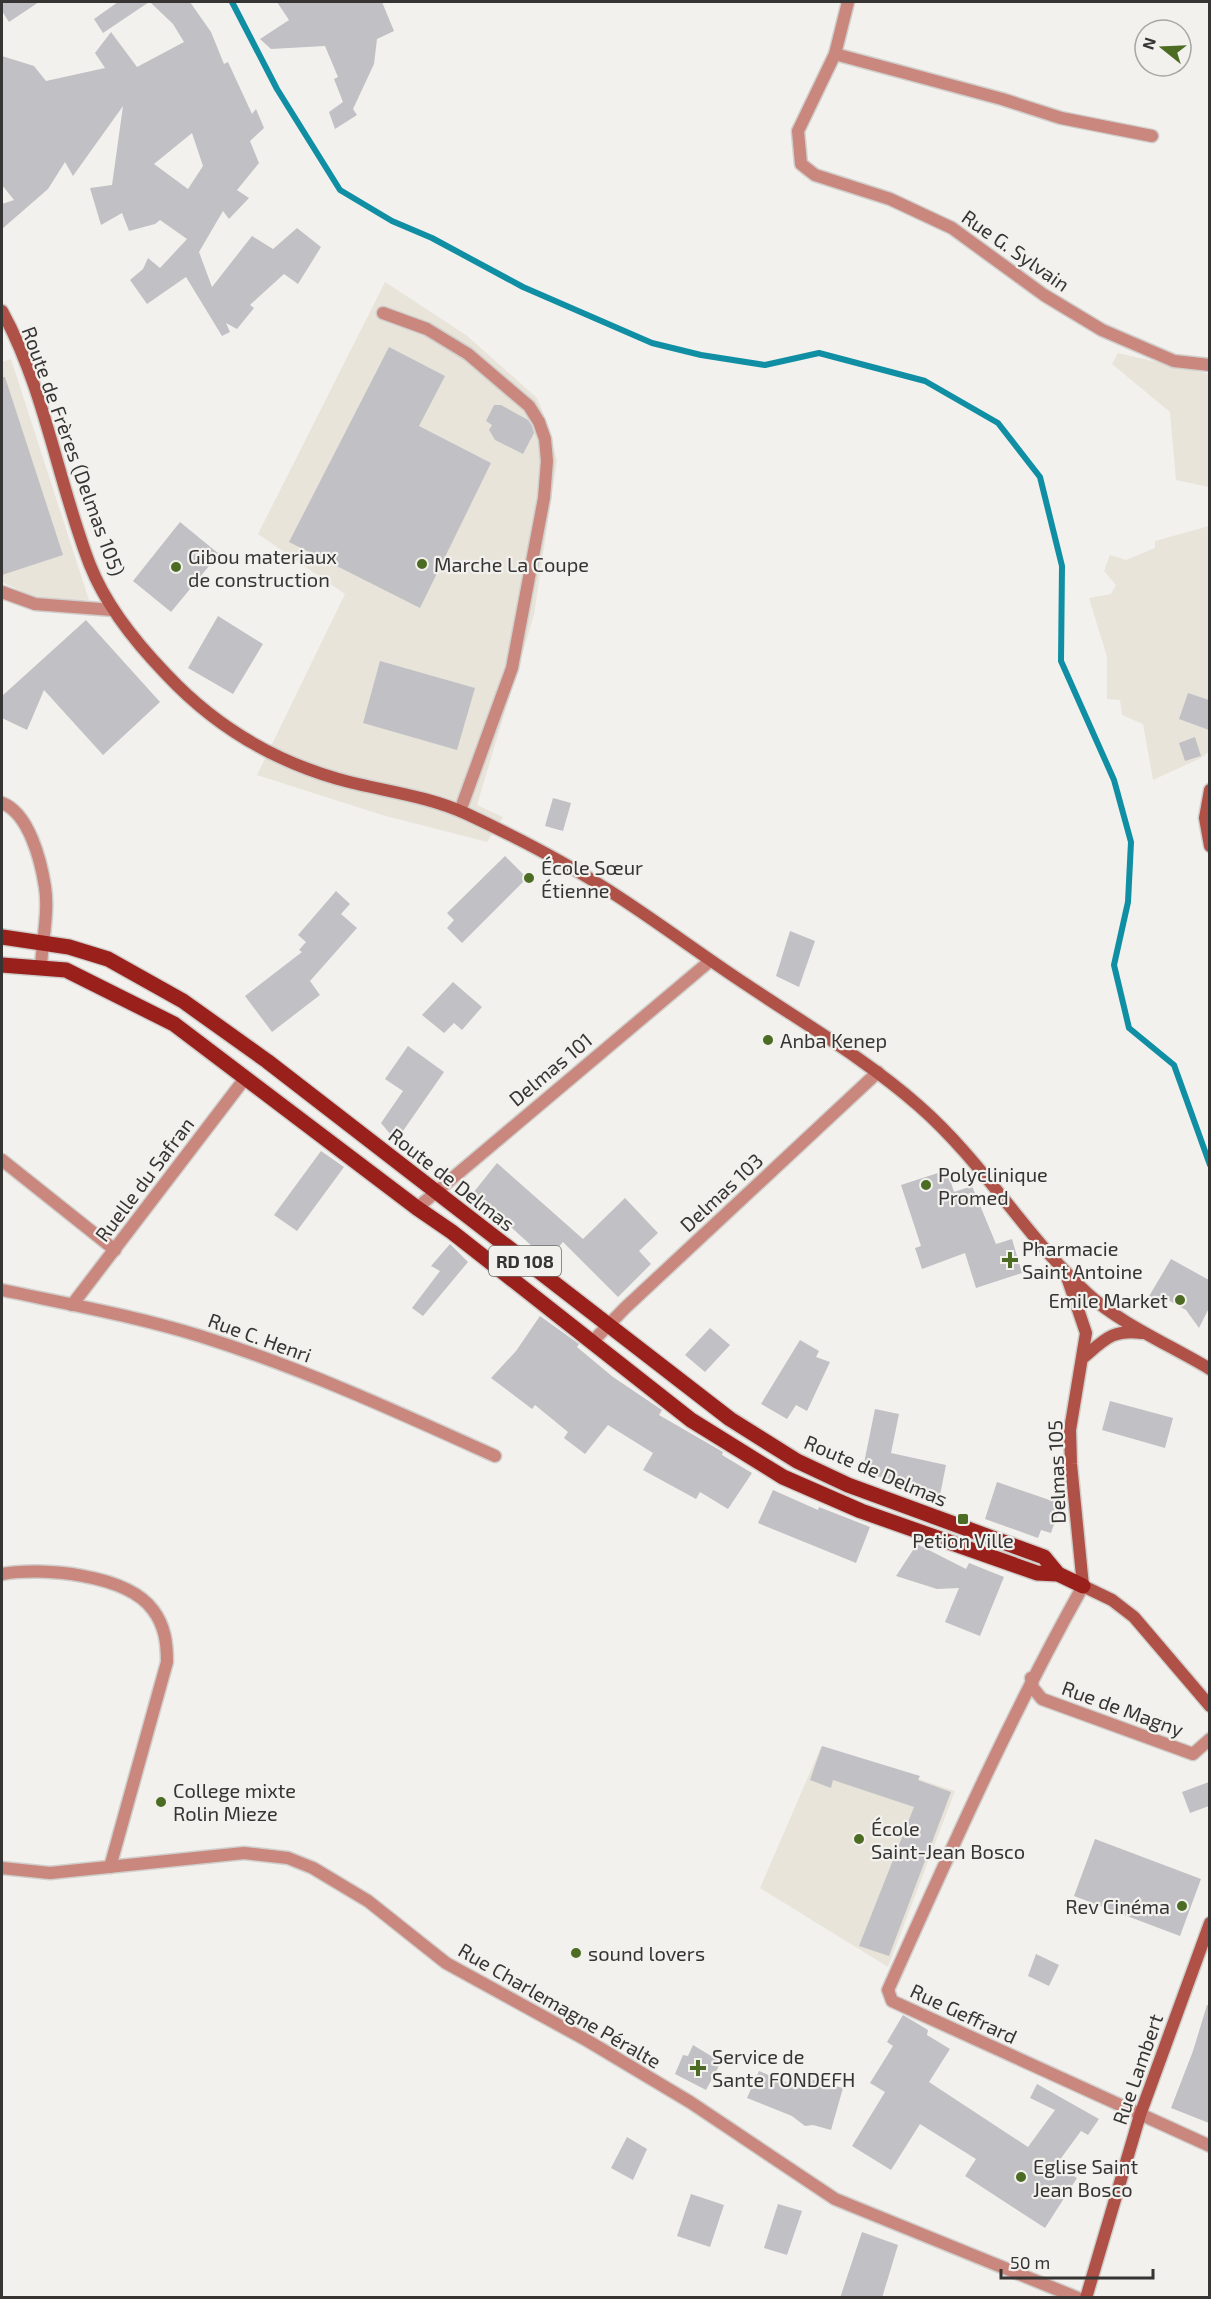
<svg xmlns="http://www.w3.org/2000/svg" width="1211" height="2299" viewBox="0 0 1211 2299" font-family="'Exo 2',sans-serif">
<rect width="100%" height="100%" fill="#f2f1ed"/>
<g fill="#e8e4da">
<polygon points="385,282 466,335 537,398 550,430 557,461 534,615 477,805 503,817 487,842 382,815 257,775 345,594 258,534"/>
<polygon points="1118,353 1209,374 1209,487 1176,480 1170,412 1112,364"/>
<polygon points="11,359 89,600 38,599 2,582 2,362"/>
<polygon points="1209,526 1210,751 1199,759 1153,780 1143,724 1122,715 1120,700 1107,699 1107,657 1089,598 1111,594 1116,585 1104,571 1110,555 1126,560 1155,548 1155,541"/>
<polygon points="821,1747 955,1791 888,1967 760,1888"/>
</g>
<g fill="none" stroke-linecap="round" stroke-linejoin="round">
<polyline stroke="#108fa4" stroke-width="6" points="232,2 277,89 340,190 392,221 432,238 523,287 652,343 701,355 765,365 819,353 925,381 998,423 1040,477 1062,566 1061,661 1114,780 1131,842 1128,902 1114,965 1129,1028 1174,1065 1210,1165"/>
</g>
<g fill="#c1c1c5" fill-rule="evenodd">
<polygon points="2,2 39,2 9,22 2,11"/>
<polygon points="118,2 149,2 103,33 94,19"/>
<path d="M 150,2 L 190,2 L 211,32 L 224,64 L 228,62 L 252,114 L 256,109 L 264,128 L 250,141 L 259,163 L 237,190 L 249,198 L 229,219 L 223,211 L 199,252 L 212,287 L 252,236 L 273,249 L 297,228 L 321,247 L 298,284 L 284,274 L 250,305 L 254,308 L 237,329 L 226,323 L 230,332 L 222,336 L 186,277 L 147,304 L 130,280 L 143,269 L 148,258 L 160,268 L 187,239 L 160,220 L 155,224 L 129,231 L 122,213 L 101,225 L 90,188 L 112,185 L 123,106 L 73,176 L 65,162 L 48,189 L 2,229 L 2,204 L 14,200 L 2,185 L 2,56 L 34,66 L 46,81 L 105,68 L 95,53 L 111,32 L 137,67 L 184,42 L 173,24 ZM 192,133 L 203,166 L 188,189 L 154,164 Z"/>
<polygon points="277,2 382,2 394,31 377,39 374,64 353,109 357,115 335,129 329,112 343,102 334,79 338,77 325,46 271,49 260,39 289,20"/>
<polygon points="389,347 445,376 419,426 491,463 420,608 289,542"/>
<polygon points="2,377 5,377 63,555 2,575"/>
<polygon points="494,405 501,405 528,420 532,426 534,433 523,454 495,440 489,430 492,425 486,421"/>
<polygon points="180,522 219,554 171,612 133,581"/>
<polygon points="218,616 263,644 233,694 188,668"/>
<polygon points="86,620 160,702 103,755 44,690 27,730 2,718 2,696"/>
<polygon points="380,661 475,688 457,750 363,723"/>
<polygon points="1188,693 1209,700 1209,730 1179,719"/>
<polygon points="1195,737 1201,756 1185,761 1179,743"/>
<polygon points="553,798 571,803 563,831 545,826"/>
<polygon points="505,856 527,878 462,943 447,928 454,920 447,913"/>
<polygon points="336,891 350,904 341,914 357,928 310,981 320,995 272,1032 245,996 302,952 299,950 306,942 298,935"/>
<polygon points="790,931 815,941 799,987 776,976"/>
<polygon points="453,982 482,1007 462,1030 454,1023 444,1033 422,1015"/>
<polygon points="408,1046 444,1072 396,1141 381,1123 403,1091 385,1079"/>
<polygon points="321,1151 344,1167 297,1231 274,1215"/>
<polygon points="497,1163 583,1239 625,1198 658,1233 639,1251 651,1264 618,1297 563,1242 547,1260 499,1216 496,1220 469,1198"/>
<polygon points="947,1170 954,1192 972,1186 996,1244 1012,1239 1022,1273 976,1288 965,1253 922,1269 915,1248 921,1246 901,1185"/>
<polygon points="450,1244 468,1262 423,1316 412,1308 440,1271 431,1266"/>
<polygon points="1171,1259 1209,1280 1209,1308 1199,1328 1186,1310 1168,1300 1164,1307 1148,1298"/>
<polygon points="540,1316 579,1344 577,1347 613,1377 662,1410 659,1415 723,1452 722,1455 752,1473 728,1509 700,1492 696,1499 643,1470 653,1453 608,1425 585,1454 564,1438 568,1432 535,1405 532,1409 491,1378 516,1351"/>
<polygon points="710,1328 730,1345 705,1372 685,1355"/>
<polygon points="800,1340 819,1351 816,1357 830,1362 807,1411 796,1405 787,1419 761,1404"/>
<polygon points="1110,1401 1173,1418 1165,1448 1102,1430"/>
<polygon points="875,1409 899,1414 891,1453 946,1465 939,1500 911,1494 913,1484 862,1473"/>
<polygon points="997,1482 1061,1504 1051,1533 1041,1530 1038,1538 985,1519"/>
<polygon points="773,1490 818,1510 819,1507 870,1527 856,1563 758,1523"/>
<polygon points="917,1544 966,1569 969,1563 1004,1577 980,1636 945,1622 959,1588 937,1589 896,1576"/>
<polygon points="822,1746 920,1776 918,1780 951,1792 889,1956 859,1946 914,1807 833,1780 831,1788 810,1780"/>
<polygon points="1209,1782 1209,1806 1190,1813 1182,1792"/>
<polygon points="1095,1839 1201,1879 1180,1936 1074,1896"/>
<polygon points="1036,1954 1059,1965 1049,1986 1028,1976"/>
<polygon points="1207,2005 1209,2005 1209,2123 1171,2108 1193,2051"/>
<polygon points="903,2015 928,2030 927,2035 950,2049 929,2082 1028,2147 1055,2110 1030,2098 1037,2084 1099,2119 1088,2135 1081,2131 1056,2165 1077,2178 1045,2228 965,2176 976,2159 920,2124 891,2170 852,2146 885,2092 870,2083 893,2046 887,2042"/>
<polygon points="693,2045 721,2062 706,2090 675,2074 683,2055 688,2056"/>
<polygon points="759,2071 800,2088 803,2077 843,2088 831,2130 813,2125 805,2126 792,2116 747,2098"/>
<polygon points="627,2137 647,2149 633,2180 611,2168"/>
<polygon points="691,2194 724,2205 710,2247 677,2236"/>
<polygon points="778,2204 802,2211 787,2255 764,2248"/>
<polygon points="862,2232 898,2245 882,2298 840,2298"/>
</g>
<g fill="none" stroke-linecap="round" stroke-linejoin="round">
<g stroke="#d0cfcc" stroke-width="15">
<g id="street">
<polyline points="848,2 835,54 798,131 801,164 815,175 890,199 952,228 1044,295 1102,330 1174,361 1210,365"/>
<polyline points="835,54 1002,99 1061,118 1152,136"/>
<polyline points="383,313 427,329 468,354 529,406 539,422 545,439 547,461 544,498 512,668 460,811"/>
<polyline points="2,592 35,604 113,610"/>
<path d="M 2,803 C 29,813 41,861 45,887 C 49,912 42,942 41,967"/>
<polyline points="2,1160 115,1250"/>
<polyline points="417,1208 710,961"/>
<path d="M 2,1290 C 68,1304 135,1316 200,1336 C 302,1368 398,1412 495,1456"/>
<polyline points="72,1305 246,1077"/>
<polyline points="592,1342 625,1308 878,1072"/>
<path d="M 2,1574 C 41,1567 127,1574 153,1610 C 165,1626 167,1643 167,1662 L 110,1867"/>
<path d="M 1083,1586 C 1009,1718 950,1852 888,1990 L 892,2001 L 1210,2146"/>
<polyline points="1031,1678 1033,1688 1042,1699 1193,1754 1210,1739"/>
<polyline points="2,1868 50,1873 244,1853 288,1858 313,1868 368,1901 446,1963 588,2041 690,2102 835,2199 1078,2298"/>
</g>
</g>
<g stroke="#d0cfcc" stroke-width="15">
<g id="secondary">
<path d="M 2,311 C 45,389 58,483 90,565 C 106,606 137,644 167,675 C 214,725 272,760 338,779 C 381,791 426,795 467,814 C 516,837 563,861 608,890 C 655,920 700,954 747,985 C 805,1024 867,1060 919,1106 C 983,1162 1026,1237 1088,1294 C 1119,1323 1172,1346 1210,1369"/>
<polyline points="1210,790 1205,818 1210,846"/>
<polyline points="1067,1277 1086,1333 1070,1430 1071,1464 1083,1586 1112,1600 1134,1617 1210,1706"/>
<path d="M 1084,1357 C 1105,1339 1113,1329 1142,1333"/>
<polyline points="1086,2298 1140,2115 1210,1923"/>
</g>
</g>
<g stroke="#d0cfcc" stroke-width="18">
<g id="primary">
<polyline points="2,937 69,947 108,959 183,1001 267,1061 730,1419 797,1461 848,1485 1044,1557 1058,1574"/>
<polyline points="2,965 66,970 174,1024 417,1208 452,1232 691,1420 783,1477 861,1511 1037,1573 1058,1574 1083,1586"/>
</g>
</g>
<use href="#street" stroke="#ca877e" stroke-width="12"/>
<use href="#secondary" stroke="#b05147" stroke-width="12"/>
<use href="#primary" stroke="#9a201c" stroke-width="15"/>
</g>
<g fill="#4b6c22" stroke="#f2f1ed" stroke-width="2">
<circle cx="422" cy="564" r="6"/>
<circle cx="176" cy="567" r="6"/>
<circle cx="529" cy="878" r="6"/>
<circle cx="768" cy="1040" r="6"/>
<circle cx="926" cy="1185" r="6"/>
<path d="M1007 1251h6v6h6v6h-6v6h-6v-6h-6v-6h6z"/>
<circle cx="1180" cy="1300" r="6"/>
<rect x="957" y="1513" width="12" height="12" rx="3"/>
<circle cx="161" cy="1802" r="6"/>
<circle cx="859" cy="1839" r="6"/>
<circle cx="1182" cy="1906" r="6"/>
<circle cx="576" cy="1953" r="6"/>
<path d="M695 2059h6v6h6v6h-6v6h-6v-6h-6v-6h6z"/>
<circle cx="1021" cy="2177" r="6"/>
</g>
<g text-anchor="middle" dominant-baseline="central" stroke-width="4.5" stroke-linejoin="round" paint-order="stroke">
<rect fill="#f2f1ed" stroke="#6e6d6c" stroke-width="1.5" x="489" y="1246" width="72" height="30" rx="4.5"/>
<g font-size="18" font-weight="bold" fill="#363534">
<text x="525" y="1261">RD 108</text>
</g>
<g font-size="20" fill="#363534" stroke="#f2f1ed">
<text transform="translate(1016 250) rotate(35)">Rue G. Sylvain</text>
<text transform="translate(74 451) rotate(70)">Route de Frères (Delmas 105)</text>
<text transform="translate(550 1069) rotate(-40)">Delmas 101</text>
<text transform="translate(144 1179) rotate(-53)">Ruelle du Safran</text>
<text transform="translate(452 1179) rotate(38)">Route de Delmas</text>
<text transform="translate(721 1192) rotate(-43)">Delmas 103</text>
<text transform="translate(260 1337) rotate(20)">Rue C. Henri</text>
<text transform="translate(876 1470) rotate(23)">Route de Delmas</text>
<text transform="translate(1056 1472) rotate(-92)">Delmas 105</text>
<text transform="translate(1123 1708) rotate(20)">Rue de Magny</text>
<text transform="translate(560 2005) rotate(30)">Rue Charlemagne Péralte</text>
<text transform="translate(964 2013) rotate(25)">Rue Geffrard</text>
<text transform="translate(1137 2069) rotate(-71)">Rue Lambert</text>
</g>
<g font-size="20" fill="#363534" stroke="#f2f1ed" text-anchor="start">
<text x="188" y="556">Gibou materiaux<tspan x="188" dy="23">de construction</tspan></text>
<text x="434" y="564">Marche La Coupe</text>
<text x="541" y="867">École Sœur<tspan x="541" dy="23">Étienne</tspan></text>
<text x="780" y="1040">Anba Kenep</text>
<text x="938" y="1174">Polyclinique<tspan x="938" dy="23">Promed</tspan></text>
<text x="1022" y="1248">Pharmacie<tspan x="1022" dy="23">Saint Antoine</tspan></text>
<text x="1168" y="1300" text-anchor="end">Emile Market</text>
<text x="963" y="1540" text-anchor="middle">Petion Ville</text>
<text x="173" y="1790">College mixte<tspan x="173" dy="23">Rolin Mieze</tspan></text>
<text x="871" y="1828">École<tspan x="871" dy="23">Saint-Jean Bosco</tspan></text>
<text x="1170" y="1906" text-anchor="end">Rev Cinéma</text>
<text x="588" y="1953">sound lovers</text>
<text x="712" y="2056">Service de<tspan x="712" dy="23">Sante FONDEFH</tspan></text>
<text x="1033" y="2166">Eglise Saint<tspan x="1033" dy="23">Jean Bosco</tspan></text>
</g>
</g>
<rect width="1211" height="2299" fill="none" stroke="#363534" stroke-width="6"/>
<g transform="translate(1163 48) rotate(288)"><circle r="28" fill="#f2f1ed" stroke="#a7a6a3" stroke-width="1.5"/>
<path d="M0-4.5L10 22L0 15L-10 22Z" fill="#4b6c22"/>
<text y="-9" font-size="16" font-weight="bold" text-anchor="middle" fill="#363534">N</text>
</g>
<path d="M1001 2269v9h152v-9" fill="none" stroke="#363534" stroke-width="3"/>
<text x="1010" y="2269" font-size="18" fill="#363534" stroke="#f2f1ed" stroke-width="4.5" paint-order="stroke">50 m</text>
</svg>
